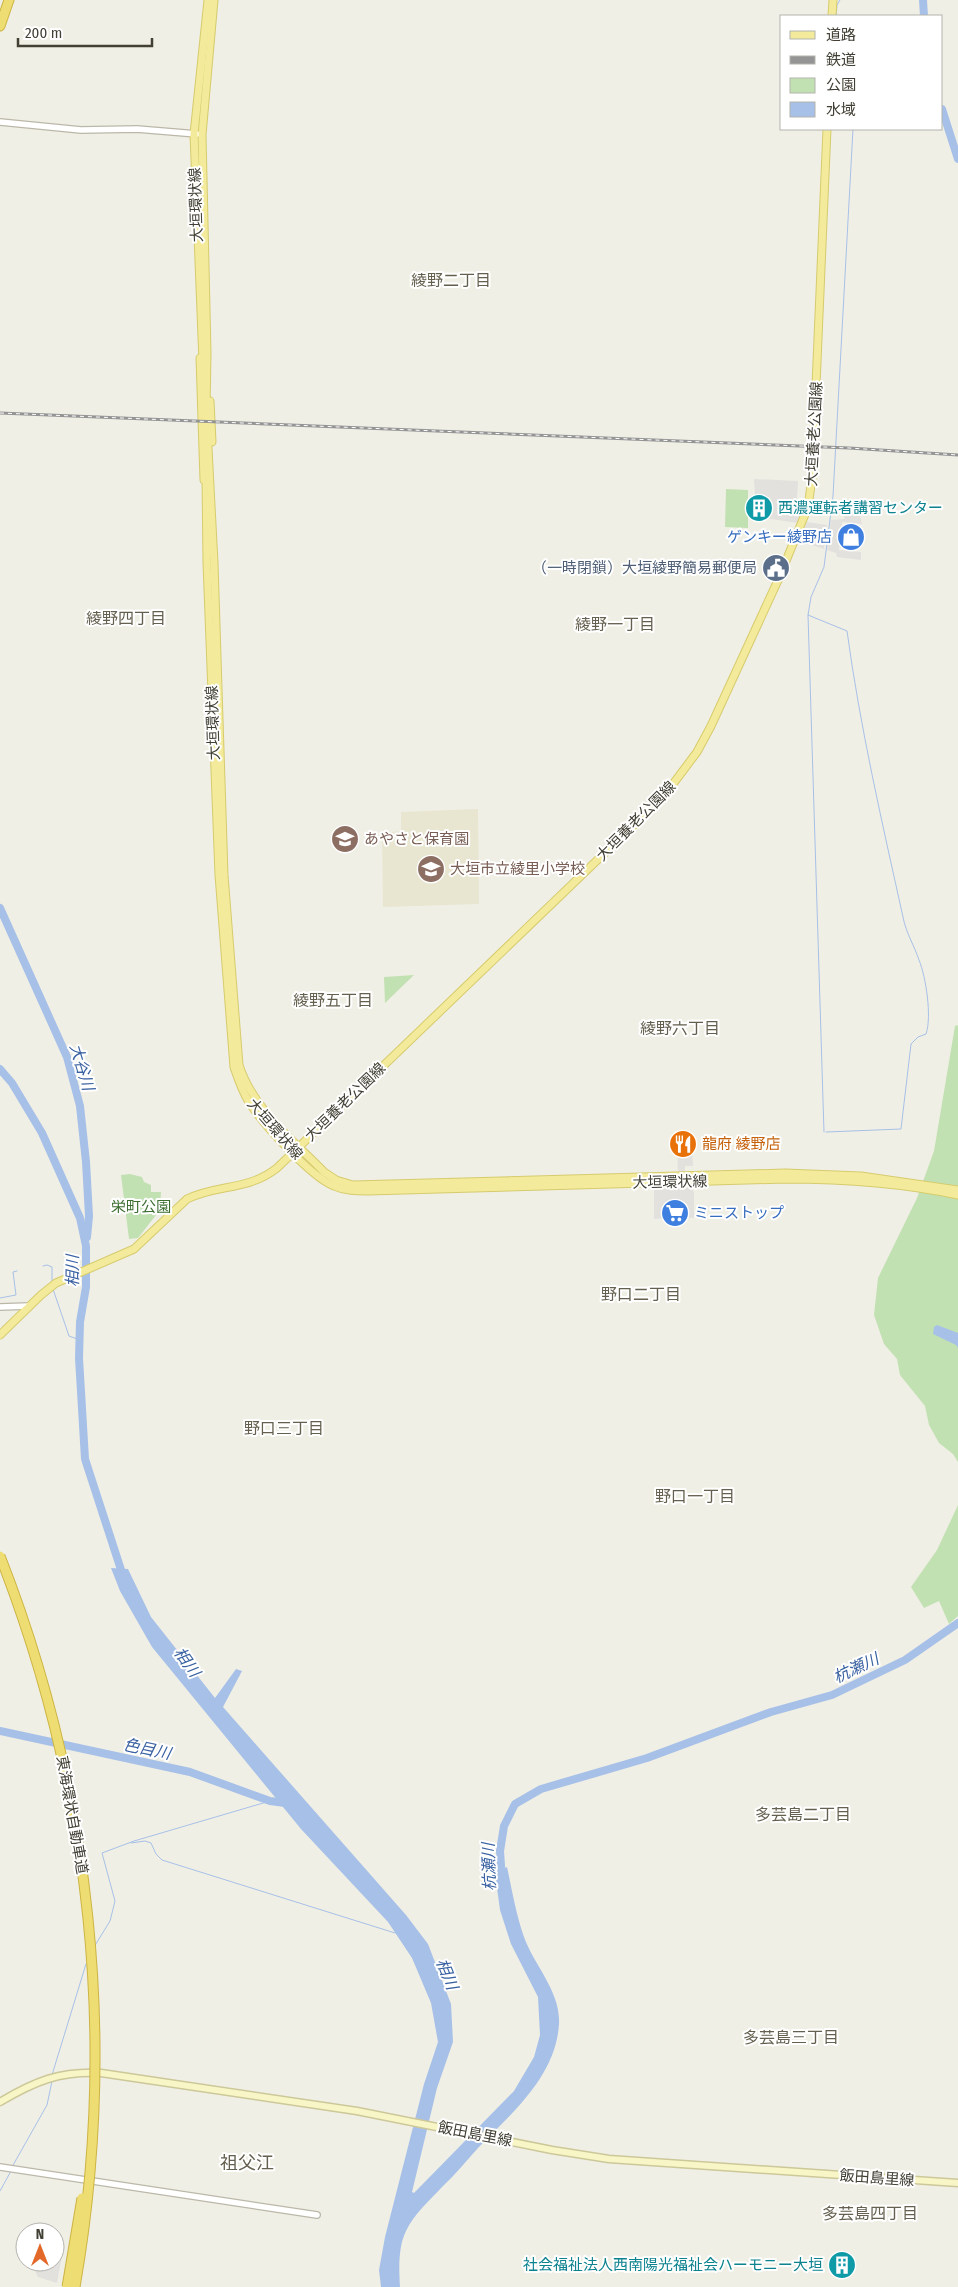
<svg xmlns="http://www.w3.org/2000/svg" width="958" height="2287" viewBox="0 0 958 2287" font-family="'Fira Sans Condensed','Noto Sans JP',sans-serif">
<rect width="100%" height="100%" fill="#f0efe5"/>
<polygon fill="#e8e6d0" points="478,809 479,904 383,907 382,833 401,831 401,812"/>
<g fill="#c2e1b2">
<polygon points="726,489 748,490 748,528 725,527"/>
<polygon points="414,975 385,1003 384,977"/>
<polygon points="958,1025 958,1462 953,1454 939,1443 929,1425 925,1406 900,1375 897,1359 884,1344 874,1315 878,1278 917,1198 934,1151 955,1026"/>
<polygon points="130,1174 142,1177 144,1182 151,1185 151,1192 161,1192 160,1210 138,1238 129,1239 121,1175"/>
<polygon points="958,1505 958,1616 949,1624 939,1601 924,1608 911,1587 937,1550"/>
</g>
<g fill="#e2e1dd">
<polygon points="754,479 798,481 797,499 804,503 798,523 764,518 764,496 755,496"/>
<polygon points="846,510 859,511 862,524 842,522 839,550 861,552 861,560 837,557 836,553 827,550 831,520 844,519"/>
<polygon points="807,522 827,525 824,549 799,541"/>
<polygon points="692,1147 693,1166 685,1166 685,1172 678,1172 677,1148"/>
<polygon points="690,1187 694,1192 694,1218 681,1217 682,1209 668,1210 669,1218 654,1219 654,1189"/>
<polygon points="55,2257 60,2258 61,2261 57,2283 38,2277 31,2262 55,2262"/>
</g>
<g fill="#a7c0e8">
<polygon points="937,1325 958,1333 958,1348 956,1345 933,1334 934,1327"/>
<path d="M 111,1568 L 128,1569 L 151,1617 L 215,1698 L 236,1669 L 242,1671 L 223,1707 L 406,1915 L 428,1944 L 451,2004 L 453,2042 L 437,2088 L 412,2192 L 414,2193 L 514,2091 L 534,2057 L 540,2035 L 538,1997 L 511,1944 L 500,1910 L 495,1873 L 507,1867 C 512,1890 516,1914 524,1937 C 534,1965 561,1992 559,2024 C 556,2076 512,2113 478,2148 C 466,2161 455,2175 442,2187 C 430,2200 414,2214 406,2231 C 398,2247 399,2270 400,2287 L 381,2287 L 379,2270 L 385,2237 L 424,2084 L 438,2042 L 431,2003 L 412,1958 L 388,1922 L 301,1829 L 152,1647 L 120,1591 Z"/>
</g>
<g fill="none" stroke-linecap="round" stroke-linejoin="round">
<g stroke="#a7c0e8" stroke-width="1">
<polyline points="836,16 837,5 840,0"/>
<polyline points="808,615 824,1132"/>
<path d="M 826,1132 L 901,1129 L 911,1044 L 918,1037 L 926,1034 C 932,1017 926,977 919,960 C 914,945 906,933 903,917 C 882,822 860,727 847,631 L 808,615 L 811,597 L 824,567 L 833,496 L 853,129"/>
<polyline points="43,1266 47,1265 52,1267 52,1283"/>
<polyline points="53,1289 69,1336 80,1340"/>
<polyline points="0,1298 16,1295 13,1272 17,1271"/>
<polyline points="131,1843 145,1841 151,1843 156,1854 162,1860 395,1933"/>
<polyline points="94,1947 110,1921 115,1901 102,1853 134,1841 270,1801"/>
<polyline points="52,2075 86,1964"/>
<polyline points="12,2167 47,2105 52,2081"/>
<polyline points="0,2191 11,2171"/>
</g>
<g stroke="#a7c0e8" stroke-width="8">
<polyline points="923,0 924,16"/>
<polyline points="942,109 958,159"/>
<polyline points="0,908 67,1057 80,1106 86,1162 89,1216 87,1237"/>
<polyline points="0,1069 12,1083 42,1133 80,1218 86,1246 86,1287 80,1322 79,1358 85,1459 124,1579"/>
<polyline points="0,1731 190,1772 270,1801 285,1803"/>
<polyline points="502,1880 500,1851 504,1826 515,1804 541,1789 647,1758 771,1712 832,1695 905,1660 958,1623"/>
</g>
<g stroke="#bbb8a9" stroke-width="8">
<g id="tertiary">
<polyline points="0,122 81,130 137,129 197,134"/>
<polyline points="0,1307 29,1306"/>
<polyline points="0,2167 317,2215"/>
</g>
</g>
<g stroke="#ccc899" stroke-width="9">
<path id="secondary" d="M 0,2102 C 35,2081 60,2071 101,2073 L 357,2111 L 552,2150 L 609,2159 L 958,2183"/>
</g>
<g stroke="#d6cb6d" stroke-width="9">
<g id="primary">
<path d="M 214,0 L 202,135 L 207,353 L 206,410 L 214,563 L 224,875 L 239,1065 C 253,1109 293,1140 324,1172 L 336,1180 L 353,1185 L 785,1173 L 861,1176 L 958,1190"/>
<polyline points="832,16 833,0"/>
<polyline points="200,358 204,480"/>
<polyline points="203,362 194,134 208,0"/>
<polyline points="210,401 212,442"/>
<path d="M 206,476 L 207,563 L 219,875 L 234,1067 C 238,1079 242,1091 249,1102 C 263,1124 311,1177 334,1186 C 345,1191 357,1191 368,1191 L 785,1179 C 843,1179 901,1183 958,1195"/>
<path d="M 0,1335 L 41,1295 L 56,1283 L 134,1249 L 187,1199 C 217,1184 248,1191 277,1168 L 664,796 L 697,752 L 711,726 L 779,578 L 808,507 L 812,478 L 827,129"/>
</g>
</g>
<g stroke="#ccb444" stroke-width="11">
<polyline id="motorway" points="0,26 9,0"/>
</g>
<use href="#tertiary" stroke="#fff" stroke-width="5.5"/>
<use href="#secondary" stroke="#f8f6c7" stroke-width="6"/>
<use href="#primary" stroke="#f3eb9b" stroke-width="7"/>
<use href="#motorway" stroke="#eedd72" stroke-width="9"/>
<g stroke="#949494" stroke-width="3">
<polyline id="rail" points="0,413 849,448 958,455"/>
</g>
<use href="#rail" stroke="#fff" stroke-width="1" stroke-dasharray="4" stroke-linecap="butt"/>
<g stroke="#ccb444" stroke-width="11" stroke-linecap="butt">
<g id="motorway-bridge">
<path d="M 0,1556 C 91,1788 118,2041 75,2287"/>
<polyline points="67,2287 82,2198"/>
</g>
</g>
<use href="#motorway-bridge" stroke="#eedd72" stroke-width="9"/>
</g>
<defs>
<g id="building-disc" transform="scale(1.4375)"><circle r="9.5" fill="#0f9aa8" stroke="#fff"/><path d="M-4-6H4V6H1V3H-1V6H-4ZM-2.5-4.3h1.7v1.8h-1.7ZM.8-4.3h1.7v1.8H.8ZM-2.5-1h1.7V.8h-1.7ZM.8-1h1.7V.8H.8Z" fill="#fff"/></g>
<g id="shop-disc" transform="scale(1.4375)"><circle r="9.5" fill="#3f7fe0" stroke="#fff"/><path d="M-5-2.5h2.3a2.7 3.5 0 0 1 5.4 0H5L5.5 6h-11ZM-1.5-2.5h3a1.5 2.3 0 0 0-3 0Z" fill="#fff"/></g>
<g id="civic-disc" transform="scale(1.4375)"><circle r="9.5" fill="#5c6f8a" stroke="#fff"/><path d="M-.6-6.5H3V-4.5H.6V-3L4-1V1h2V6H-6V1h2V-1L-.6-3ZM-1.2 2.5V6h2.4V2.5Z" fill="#fff"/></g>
<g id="school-disc" transform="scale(1.4375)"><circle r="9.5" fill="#8d6e63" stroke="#fff"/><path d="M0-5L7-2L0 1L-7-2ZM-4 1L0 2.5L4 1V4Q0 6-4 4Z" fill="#fff"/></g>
<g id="restaurant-disc" transform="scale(1.4375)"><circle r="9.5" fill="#e8710a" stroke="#fff"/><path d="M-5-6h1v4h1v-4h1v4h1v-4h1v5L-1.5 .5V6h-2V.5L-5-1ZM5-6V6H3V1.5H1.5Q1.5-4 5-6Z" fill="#fff"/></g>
<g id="supermarket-disc" transform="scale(1.4375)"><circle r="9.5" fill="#3f7fe0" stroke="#fff"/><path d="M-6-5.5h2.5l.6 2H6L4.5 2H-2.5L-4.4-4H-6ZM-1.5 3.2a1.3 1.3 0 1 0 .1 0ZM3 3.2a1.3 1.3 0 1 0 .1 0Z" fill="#fff"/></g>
</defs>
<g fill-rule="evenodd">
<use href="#building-disc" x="759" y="508"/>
<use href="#shop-disc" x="851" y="537"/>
<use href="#civic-disc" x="776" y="568"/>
<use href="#school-disc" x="345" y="839"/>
<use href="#school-disc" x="431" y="869"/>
<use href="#restaurant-disc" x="683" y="1144"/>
<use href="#supermarket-disc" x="675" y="1213"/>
<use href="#building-disc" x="842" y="2265"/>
</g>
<g text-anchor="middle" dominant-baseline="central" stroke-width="4" stroke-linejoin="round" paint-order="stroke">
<g font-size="15" fill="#424035" stroke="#fff">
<text transform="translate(196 205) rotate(-92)">大垣環状線</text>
<text transform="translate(814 434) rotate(-87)">大垣養老公園線</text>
<text transform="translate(213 723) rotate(-92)">大垣環状線</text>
<text transform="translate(636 821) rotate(-45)">大垣養老公園線</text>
<text transform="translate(345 1102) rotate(-44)">大垣養老公園線</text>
<text transform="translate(275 1129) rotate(49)">大垣環状線</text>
<text transform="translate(670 1182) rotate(-1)">大垣環状線</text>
<text transform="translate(72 1815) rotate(80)">東海環状自動車道</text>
<text transform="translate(475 2134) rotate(11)">飯田島里線</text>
<text transform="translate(877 2178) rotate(4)">飯田島里線</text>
</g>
<g font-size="15" fill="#0d838f" stroke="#fff" text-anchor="start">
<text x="778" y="508">西濃運転者講習センター</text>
<text x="823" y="2265" text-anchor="end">社会福祉法人西南陽光福祉会ハーモニー大垣</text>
</g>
<g font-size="15" fill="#366cbe" stroke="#fff" text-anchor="end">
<text x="832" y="537">ゲンキー綾野店</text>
<text x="694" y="1213" text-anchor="start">ミニストップ</text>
</g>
<g font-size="15" fill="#4e5e75" stroke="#fff" text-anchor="end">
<text x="757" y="568">（一時閉鎖）大垣綾野簡易郵便局</text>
</g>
<g font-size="15" fill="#785e54" stroke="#fff" text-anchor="start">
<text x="364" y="839">あやさと保育園</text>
<text x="450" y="869">大垣市立綾里小学校</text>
</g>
<g font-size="15" fill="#c56008" stroke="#fff" text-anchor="start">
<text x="702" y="1144">龍府 綾野店</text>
</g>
<g font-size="15" fill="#3b6d2f" stroke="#fff">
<text x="141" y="1207">栄町公園</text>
</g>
<g font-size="16" fill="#645f4e" stroke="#fff">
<text x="451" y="280">綾野二丁目</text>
<text x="126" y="618">綾野四丁目</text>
<text x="615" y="624">綾野一丁目</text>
<text x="333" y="1000">綾野五丁目</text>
<text x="680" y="1028">綾野六丁目</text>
<text x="641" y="1294">野口二丁目</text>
<text x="284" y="1428">野口三丁目</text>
<text x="695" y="1496">野口一丁目</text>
<text x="803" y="1814">多芸島二丁目</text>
<text x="791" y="2037">多芸島三丁目</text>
<text x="870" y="2213">多芸島四丁目</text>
</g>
<g font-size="16" font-style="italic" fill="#3a62a2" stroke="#fff">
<text transform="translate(82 1067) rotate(73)">大谷川</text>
<text transform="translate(72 1271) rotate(-90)">相川</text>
<text transform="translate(187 1662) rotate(54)">相川</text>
<text transform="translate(856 1668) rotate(-25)">杭瀬川</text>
<text transform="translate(147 1749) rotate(12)">色目川</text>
<text transform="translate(489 1867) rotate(-92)">杭瀬川</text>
<text transform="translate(447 1974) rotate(68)">相川</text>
</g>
<g font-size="18" fill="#645f4e" stroke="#fff">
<text x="247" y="2163">祖父江</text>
</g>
</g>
<rect x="780" y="15" width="162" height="115" fill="#ffffff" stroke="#b3b3ae"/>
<rect x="790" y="31" width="25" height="8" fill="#f3eb9b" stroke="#b3b3ae"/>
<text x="826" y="40" font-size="15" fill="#424035">道路</text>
<rect x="790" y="56" width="25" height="8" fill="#949494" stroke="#b3b3ae"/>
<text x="826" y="65" font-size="15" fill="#424035">鉄道</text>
<rect x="790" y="78" width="25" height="15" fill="#c2e1b2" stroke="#b3b3ae"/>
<text x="826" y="90" font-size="15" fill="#424035">公園</text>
<rect x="790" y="102" width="25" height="15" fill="#a7c0e8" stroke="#b3b3ae"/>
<text x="826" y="115" font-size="15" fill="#424035">水域</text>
<g transform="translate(40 2247)"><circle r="24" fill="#ffffff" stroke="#b3b3ae"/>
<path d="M0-4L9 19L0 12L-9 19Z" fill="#e3692a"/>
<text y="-8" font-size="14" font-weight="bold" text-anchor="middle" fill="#424035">N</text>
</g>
<path d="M18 38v8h134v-8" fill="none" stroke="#424035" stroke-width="2.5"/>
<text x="25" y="38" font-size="15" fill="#424035" stroke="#ffffff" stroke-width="4" paint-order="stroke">200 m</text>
</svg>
